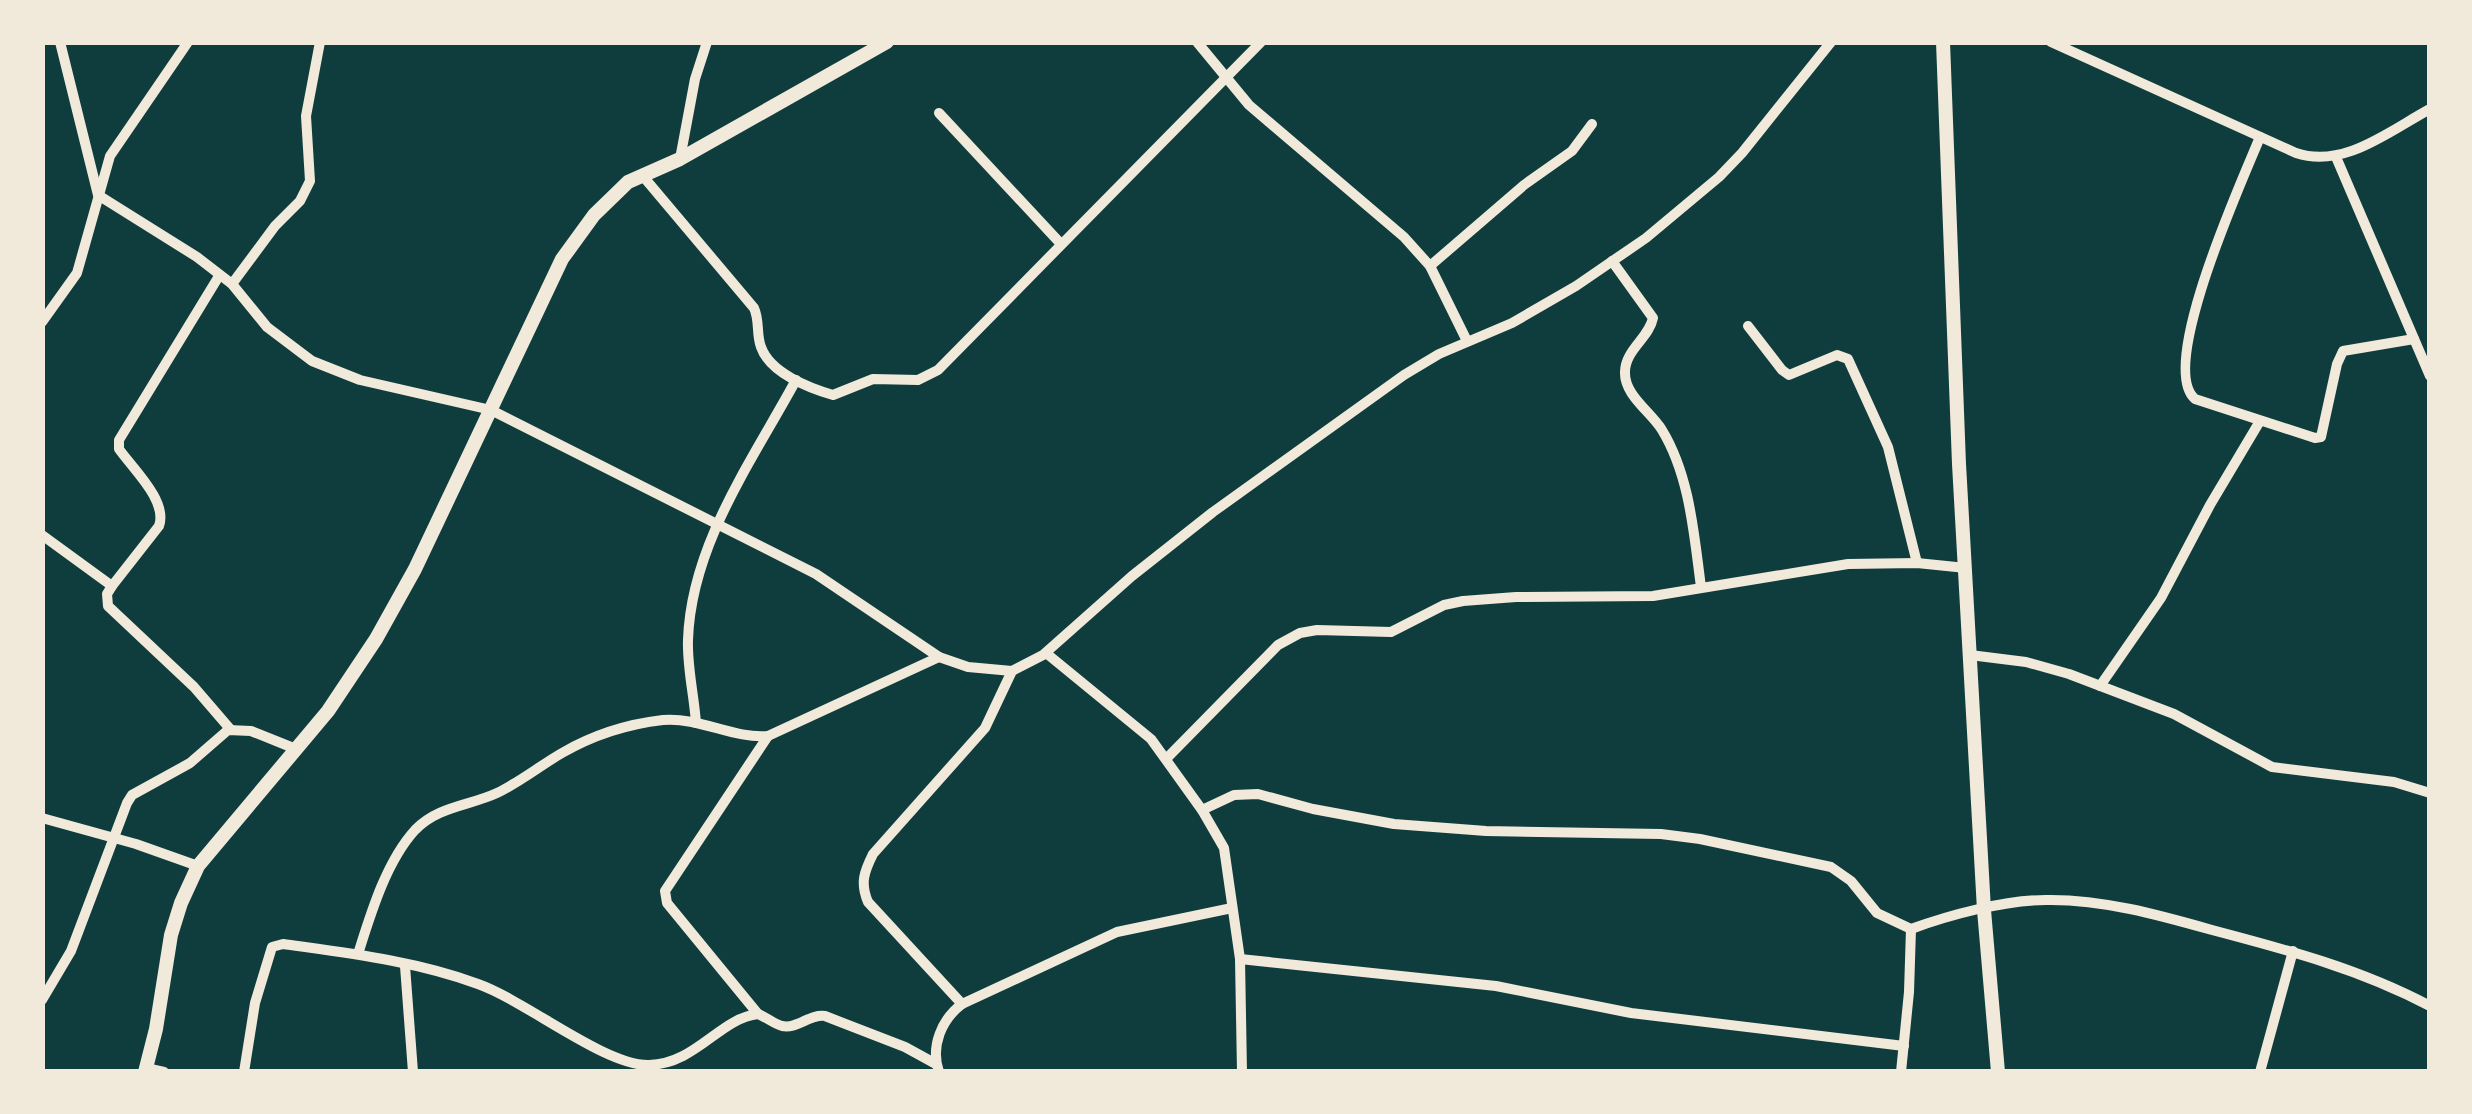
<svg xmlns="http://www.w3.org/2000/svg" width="2472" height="1114" viewBox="0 0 2472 1114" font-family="Bitter,serif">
<rect width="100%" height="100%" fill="#0f3d3e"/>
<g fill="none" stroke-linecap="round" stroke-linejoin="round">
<g stroke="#f1e9da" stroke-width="10">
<polyline points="60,42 98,195 197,257 232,284 267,327 312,361 360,380 491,410 816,574 939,657 968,667 1012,671"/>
<polyline points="1197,42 1249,105 1404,237 1430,266 1467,341"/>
<path d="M 2051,42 L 2296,153 C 2344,169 2389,131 2430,109"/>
<polyline points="939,113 1061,244"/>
<path d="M 2260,137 C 2243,179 2157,367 2195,399 L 2315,438 L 2321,437 L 2337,364 L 2343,351 L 2414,339"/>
<polyline points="2336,157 2430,376"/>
<polyline points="680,159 695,79 707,42"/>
<path d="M 642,175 L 754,308 C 760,321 756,334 761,347 C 770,373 809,388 833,395 L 873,379 L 918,380 L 938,370 L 1261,42"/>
<path d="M 1612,261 L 1653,318 C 1649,338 1625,350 1625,372 C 1624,395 1651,412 1662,430 C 1690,476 1694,535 1701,587"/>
<polyline points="1430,266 1524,185 1572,151 1592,124"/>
<polyline points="232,284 275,226 300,201 310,181 306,116 320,42"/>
<polyline points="42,322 77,273 110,156 188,42"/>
<polyline points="1748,326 1782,370 1789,375 1837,355 1848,359 1888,447 1917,563"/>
<path d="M 42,535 L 112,586 L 159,526 C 168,501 133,469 119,449 L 119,440 L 219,276"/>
<polyline points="112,586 107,594 108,606 194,687 231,730"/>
<polyline points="1046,653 1151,739 1202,810 1224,848 1240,959 1242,1072"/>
<polyline points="1970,655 2026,662 2069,674 2174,714 2272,767 2394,782 2430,793"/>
<polyline points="2100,686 2161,598 2210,505 2260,421"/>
<path d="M 696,723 C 694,695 687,667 688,640 C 691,545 752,461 796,380"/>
<polyline points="1167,758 1278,645 1300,633 1317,630 1391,632 1444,605 1463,601 1516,597 1653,596 1848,564 1917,563 1966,568"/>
<path d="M 1202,810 L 1234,795 L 1258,794 L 1313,809 L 1394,824 L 1486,831 L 1661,834 L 1700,839 L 1831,867 L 1851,881 L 1877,913 L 1911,929 C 1949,915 2005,900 2046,900 C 2102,899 2159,915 2212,930 C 2288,950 2360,969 2430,1006"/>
<polyline points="42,818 136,844 198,866"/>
<path d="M 358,954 C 371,913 386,862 415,830 C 438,806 469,806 497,793 C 520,782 541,765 562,753 C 593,735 628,724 663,720 C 700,717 733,739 768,736 L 939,657"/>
<polyline points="1240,959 1496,986 1631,1013 1904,1046"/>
<polyline points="405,966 413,1072"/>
<polyline points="42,1000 71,951 127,803 132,795 190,763 228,730 251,731 296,749"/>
<path d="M 962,1004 L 868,902 C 860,883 864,872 873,854 L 985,728 L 1012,671 L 1043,655 L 1132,576 L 1213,512 L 1404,375 L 1439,354 L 1512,323 L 1576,286 L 1646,238 L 1719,177 L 1742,153 L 1831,42"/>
<polyline points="758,1014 667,903 665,891 768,736"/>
<polyline points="146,1068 164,1072"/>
<path d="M 244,1072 L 255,1003 L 272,947 L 283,944 C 347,953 416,961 478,984 C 526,1001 605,1066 649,1065 C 696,1064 720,1018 758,1014 C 766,1017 774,1024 782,1026 C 798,1029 809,1014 825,1016 L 905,1047 L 936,1064"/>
<path d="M 939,1072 C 930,1046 942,1019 962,1004 L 1117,932 L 1232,908"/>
<polyline points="1901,1072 1909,992 1911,929"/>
<polyline points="2260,1072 2293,951"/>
</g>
<g stroke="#f1e9da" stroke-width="14">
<polyline points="1943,42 1959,464 1984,910 1998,1072"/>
<polyline points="145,1072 156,1029 171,935 181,903 198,866 328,711 376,639 415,569 562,259 594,215 628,182 680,159 887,42"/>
</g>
</g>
<rect width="2472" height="1114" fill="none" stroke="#f1e9da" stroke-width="90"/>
</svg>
